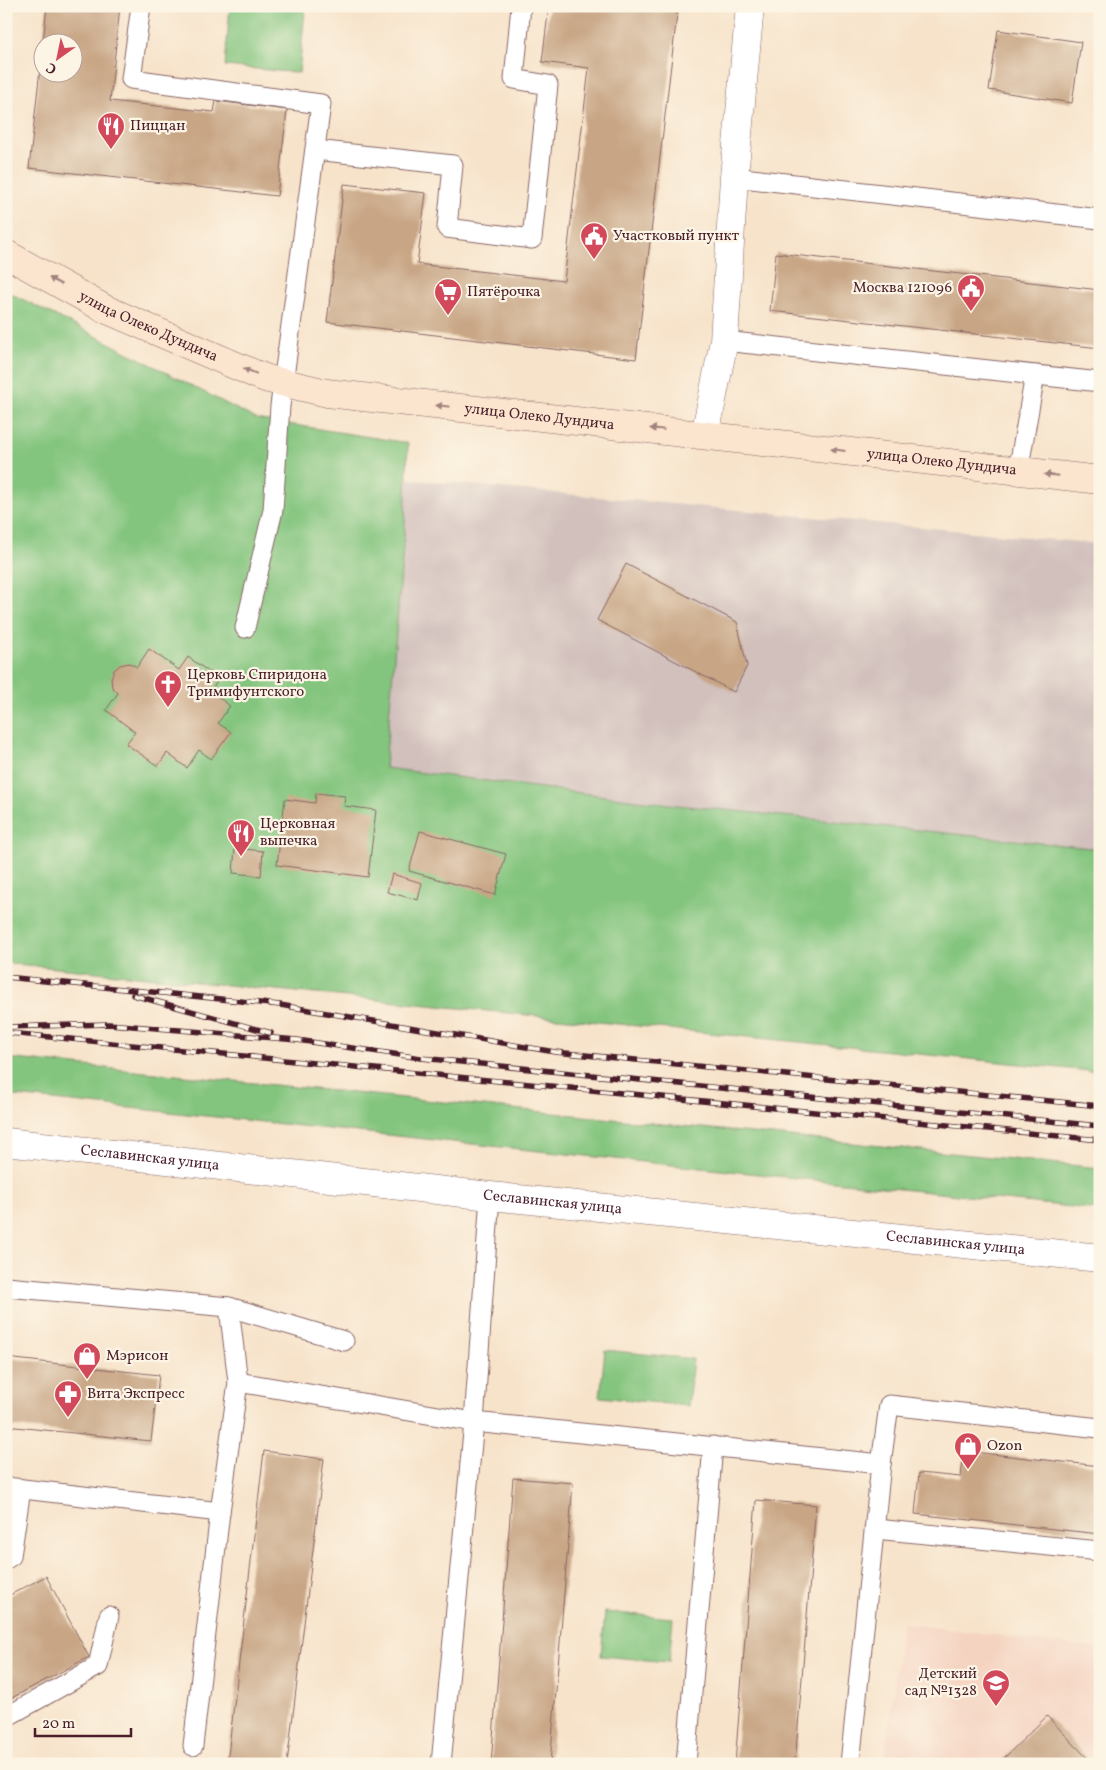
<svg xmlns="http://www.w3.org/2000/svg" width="1106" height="1770" viewBox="0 0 1106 1770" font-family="Vollkorn,serif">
<rect width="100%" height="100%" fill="#fcf5e5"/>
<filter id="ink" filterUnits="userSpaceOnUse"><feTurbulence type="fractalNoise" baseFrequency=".02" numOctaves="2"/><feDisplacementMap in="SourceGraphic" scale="10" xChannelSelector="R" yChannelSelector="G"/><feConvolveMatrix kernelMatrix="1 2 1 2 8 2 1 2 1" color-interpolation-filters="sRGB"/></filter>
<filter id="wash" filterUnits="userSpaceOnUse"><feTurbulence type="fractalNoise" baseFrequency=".0096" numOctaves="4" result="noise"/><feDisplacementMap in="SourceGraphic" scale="20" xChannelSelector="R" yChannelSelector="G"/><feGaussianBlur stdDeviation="1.12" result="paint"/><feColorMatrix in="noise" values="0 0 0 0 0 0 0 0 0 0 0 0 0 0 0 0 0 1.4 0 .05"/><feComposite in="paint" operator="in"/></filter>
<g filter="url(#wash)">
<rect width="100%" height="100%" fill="#f7e3ca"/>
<polygon fill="#f5d3c1" points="902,1623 1100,1649 1100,1764 884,1764"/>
<polygon fill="#d1c0bc" points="407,479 1100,544 1100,849 668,804 385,768"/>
<g fill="#83c57e" stroke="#667254">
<polygon points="230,6 254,6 305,10 299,73 225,66"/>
<polygon points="6,291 88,332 256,419 408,443 405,523 385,768 668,804 1100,849 1100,1072 6,963"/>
<polygon points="6,1058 1100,1168 1100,1210 6,1095"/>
<polygon points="605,1350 693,1359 688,1406 600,1397"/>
<polygon points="605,1612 673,1618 669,1662 601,1656"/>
</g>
<g id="blocks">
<g fill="#c8a685">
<polygon points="47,6 120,6 110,101 214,112 216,101 287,110 277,196 29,168 41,60 42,60 42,72 72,72 72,42 43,42"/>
<polygon points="549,6 678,6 636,359 327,322 344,184 426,193 417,264 564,281 589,68 542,62"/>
<polygon points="998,30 1081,42 1072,103 989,90"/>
<polygon points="776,253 1100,290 1100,348 770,311"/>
<polygon points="626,564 737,622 747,666 734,692 597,620"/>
<polygon points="149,649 179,670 188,657 219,679 210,691 230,706 218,723 231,732 211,759 199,750 187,768 167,753 158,766 126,744 135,732 106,710 118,693 112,687 111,678 114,670 120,665 129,663 137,667"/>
<polygon points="316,793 345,796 344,806 376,810 368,877 277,865 285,799 315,803"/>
<polygon points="420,831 506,854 495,895 409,871"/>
<polygon points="235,848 263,851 261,876 233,873"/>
<polygon points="392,874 422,883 418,900 387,892"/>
<polygon points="6,1358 159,1375 151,1441 6,1426"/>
<polygon points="264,1451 324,1459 287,1764 227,1764"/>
<polygon points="964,1451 1100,1466 1100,1534 915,1514 919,1473 961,1477"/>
<polygon points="513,1478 573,1483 550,1764 491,1764"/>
<polygon points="756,1500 816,1505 795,1764 735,1764"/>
<polygon points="46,1576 89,1657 6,1701 6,1597"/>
<polygon points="1047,1716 1093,1764 1003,1764 1001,1761"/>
</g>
</g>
</g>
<g filter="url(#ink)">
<use href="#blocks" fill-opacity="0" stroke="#876463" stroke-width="1"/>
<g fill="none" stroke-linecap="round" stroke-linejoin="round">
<g stroke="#876463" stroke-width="21">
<g id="lane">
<polyline points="141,6 131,79 321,104 280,406 273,510 245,628"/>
<polyline points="315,150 453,165 447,228 532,239 548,85 514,79 521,6"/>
<polyline points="734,177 1100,219"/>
<polyline points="724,341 1100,382"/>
<polyline points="1018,472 1035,375"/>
<polyline points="6,1287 229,1307 238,1382"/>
<polyline points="229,1307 344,1341"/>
<polyline points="6,1487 220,1512 238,1382 474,1422 490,1196"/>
<polyline points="875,1529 1100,1551"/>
<polyline points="6,1559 11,1556 21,1489"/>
<polyline points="6,1717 98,1666 109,1616"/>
<polyline points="193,1746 220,1512"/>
<polyline points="441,1764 474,1422 881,1464 889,1405 1100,1428"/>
<polyline points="686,1764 713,1446"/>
<polyline points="850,1764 881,1464"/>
</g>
</g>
<g stroke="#876463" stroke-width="29">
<g id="street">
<polyline points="705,435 724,341 734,177 750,6"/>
<path id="s1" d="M 6,1142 L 490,1196 L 1100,1258"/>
</g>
</g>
<g stroke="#876463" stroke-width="29">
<g id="secondary">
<path id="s2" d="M 6,254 L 105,309 L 255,374 L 268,379 L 327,393 L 1100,480"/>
</g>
</g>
<use href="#lane" stroke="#fff" stroke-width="19"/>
<use href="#street" stroke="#fff" stroke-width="28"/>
<use href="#secondary" stroke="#fbe5cf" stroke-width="28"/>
<g stroke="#4a1f2b" stroke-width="5.5">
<g id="rail">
<polyline points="6,977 280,1005 555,1052 1100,1106"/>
<polyline points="133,995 271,1033"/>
<polyline points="6,1027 109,1024 297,1040 421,1058 1100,1126"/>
<polyline points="9,1033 1100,1140"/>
</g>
</g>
<use href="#rail" stroke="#fcf5e5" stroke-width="4" stroke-dasharray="11" stroke-linecap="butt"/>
</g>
<defs><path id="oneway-solid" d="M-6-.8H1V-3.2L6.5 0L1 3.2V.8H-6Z" transform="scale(1.25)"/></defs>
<g fill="#a2827d">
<use href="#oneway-solid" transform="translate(55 281) rotate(-151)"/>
<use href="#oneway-solid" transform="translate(250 371) rotate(-157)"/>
<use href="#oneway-solid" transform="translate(443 406) rotate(-174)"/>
<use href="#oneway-solid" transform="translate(657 429) rotate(-174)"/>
<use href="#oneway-solid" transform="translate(838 450) rotate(-173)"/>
<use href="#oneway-solid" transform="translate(1051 475) rotate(-174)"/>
</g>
</g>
<defs>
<g id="restaurant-pin" transform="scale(1.4375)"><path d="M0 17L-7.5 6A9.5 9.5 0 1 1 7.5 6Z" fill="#d1495b" stroke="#fcf5e5"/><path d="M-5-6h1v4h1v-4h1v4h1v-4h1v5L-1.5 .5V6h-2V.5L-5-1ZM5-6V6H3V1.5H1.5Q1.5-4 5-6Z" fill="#fff"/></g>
<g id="civic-pin" transform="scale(1.4375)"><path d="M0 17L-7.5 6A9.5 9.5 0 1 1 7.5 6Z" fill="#d1495b" stroke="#fcf5e5"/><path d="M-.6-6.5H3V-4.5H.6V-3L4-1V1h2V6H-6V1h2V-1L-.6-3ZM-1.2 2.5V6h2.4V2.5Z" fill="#fff"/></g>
<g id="supermarket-pin" transform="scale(1.4375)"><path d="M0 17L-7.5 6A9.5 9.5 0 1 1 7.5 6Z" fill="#d1495b" stroke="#fcf5e5"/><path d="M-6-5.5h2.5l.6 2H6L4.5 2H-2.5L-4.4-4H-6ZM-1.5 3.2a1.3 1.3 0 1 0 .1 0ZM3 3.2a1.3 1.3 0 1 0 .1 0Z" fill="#fff"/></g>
<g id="church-pin" transform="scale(1.4375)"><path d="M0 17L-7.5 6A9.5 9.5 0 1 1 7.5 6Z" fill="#d1495b" stroke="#fcf5e5"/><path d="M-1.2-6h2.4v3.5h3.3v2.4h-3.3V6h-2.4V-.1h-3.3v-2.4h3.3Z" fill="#fff"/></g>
<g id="shop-pin" transform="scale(1.4375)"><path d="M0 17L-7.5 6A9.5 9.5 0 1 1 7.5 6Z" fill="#d1495b" stroke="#fcf5e5"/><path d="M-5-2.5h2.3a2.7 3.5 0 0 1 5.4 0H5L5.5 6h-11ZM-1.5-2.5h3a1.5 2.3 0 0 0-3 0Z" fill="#fff"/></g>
<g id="pharmacy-pin" transform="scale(1.4375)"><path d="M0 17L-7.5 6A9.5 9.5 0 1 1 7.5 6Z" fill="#d1495b" stroke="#fcf5e5"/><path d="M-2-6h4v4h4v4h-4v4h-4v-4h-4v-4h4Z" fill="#fff"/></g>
<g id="school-pin" transform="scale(1.4375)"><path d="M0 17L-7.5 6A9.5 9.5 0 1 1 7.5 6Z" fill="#d1495b" stroke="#fcf5e5"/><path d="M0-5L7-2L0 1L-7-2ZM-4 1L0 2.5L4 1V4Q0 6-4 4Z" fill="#fff"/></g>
</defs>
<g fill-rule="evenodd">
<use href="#restaurant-pin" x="111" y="126"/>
<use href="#civic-pin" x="594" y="236"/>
<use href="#civic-pin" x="971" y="288"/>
<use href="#supermarket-pin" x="448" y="292"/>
<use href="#church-pin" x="168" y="684"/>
<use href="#restaurant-pin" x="241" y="833"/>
<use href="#shop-pin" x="87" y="1356"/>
<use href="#pharmacy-pin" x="68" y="1394"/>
<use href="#shop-pin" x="968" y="1446"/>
<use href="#school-pin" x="996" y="1683"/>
</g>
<g text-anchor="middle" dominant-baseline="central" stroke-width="4.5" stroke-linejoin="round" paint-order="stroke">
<g font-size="15" fill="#4a1f2b" stroke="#fcf5e5" text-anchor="start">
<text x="130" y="126">Пиццан</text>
<text x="613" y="236">Участковый пункт</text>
<text x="952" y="288" text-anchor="end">Москва 121096</text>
<text x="467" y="292">Пятёрочка</text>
<text x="187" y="675">Церковь Спиридона<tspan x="187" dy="17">Тримифунтского</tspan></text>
<text x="260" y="824">Церковная<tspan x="260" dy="17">выпечка</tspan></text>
<text x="106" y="1356">Мэрисон</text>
<text x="87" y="1394">Вита Экспресс</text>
<text x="987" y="1446">Ozon</text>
<text x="977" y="1674" text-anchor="end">Детский<tspan x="977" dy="17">сад №1328</tspan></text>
</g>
<g font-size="15" fill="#4a1f2b" stroke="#fcf5e5">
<text stroke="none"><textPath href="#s2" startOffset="160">улица Олеко Дундича</textPath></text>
<text stroke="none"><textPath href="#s2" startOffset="565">улица Олеко Дундича</textPath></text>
<text stroke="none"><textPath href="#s2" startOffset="970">улица Олеко Дундича</textPath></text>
<text stroke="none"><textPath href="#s1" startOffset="145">Сеславинская улица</textPath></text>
<text stroke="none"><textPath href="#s1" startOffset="550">Сеславинская улица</textPath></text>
<text stroke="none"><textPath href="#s1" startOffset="955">Сеславинская улица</textPath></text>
</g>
</g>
<rect width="1106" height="1770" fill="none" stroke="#fcf5e5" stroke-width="25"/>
<g transform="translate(58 58) rotate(213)"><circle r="24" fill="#fcf5e5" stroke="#b59f9b"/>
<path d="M0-4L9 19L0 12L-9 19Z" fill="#d1495b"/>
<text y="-8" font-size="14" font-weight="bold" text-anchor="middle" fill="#4a1f2b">С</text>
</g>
<path d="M35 1728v8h96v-8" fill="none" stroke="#4a1f2b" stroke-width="2.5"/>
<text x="42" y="1728" font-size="15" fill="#4a1f2b" stroke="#fcf5e5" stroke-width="4" paint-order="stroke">20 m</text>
</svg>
